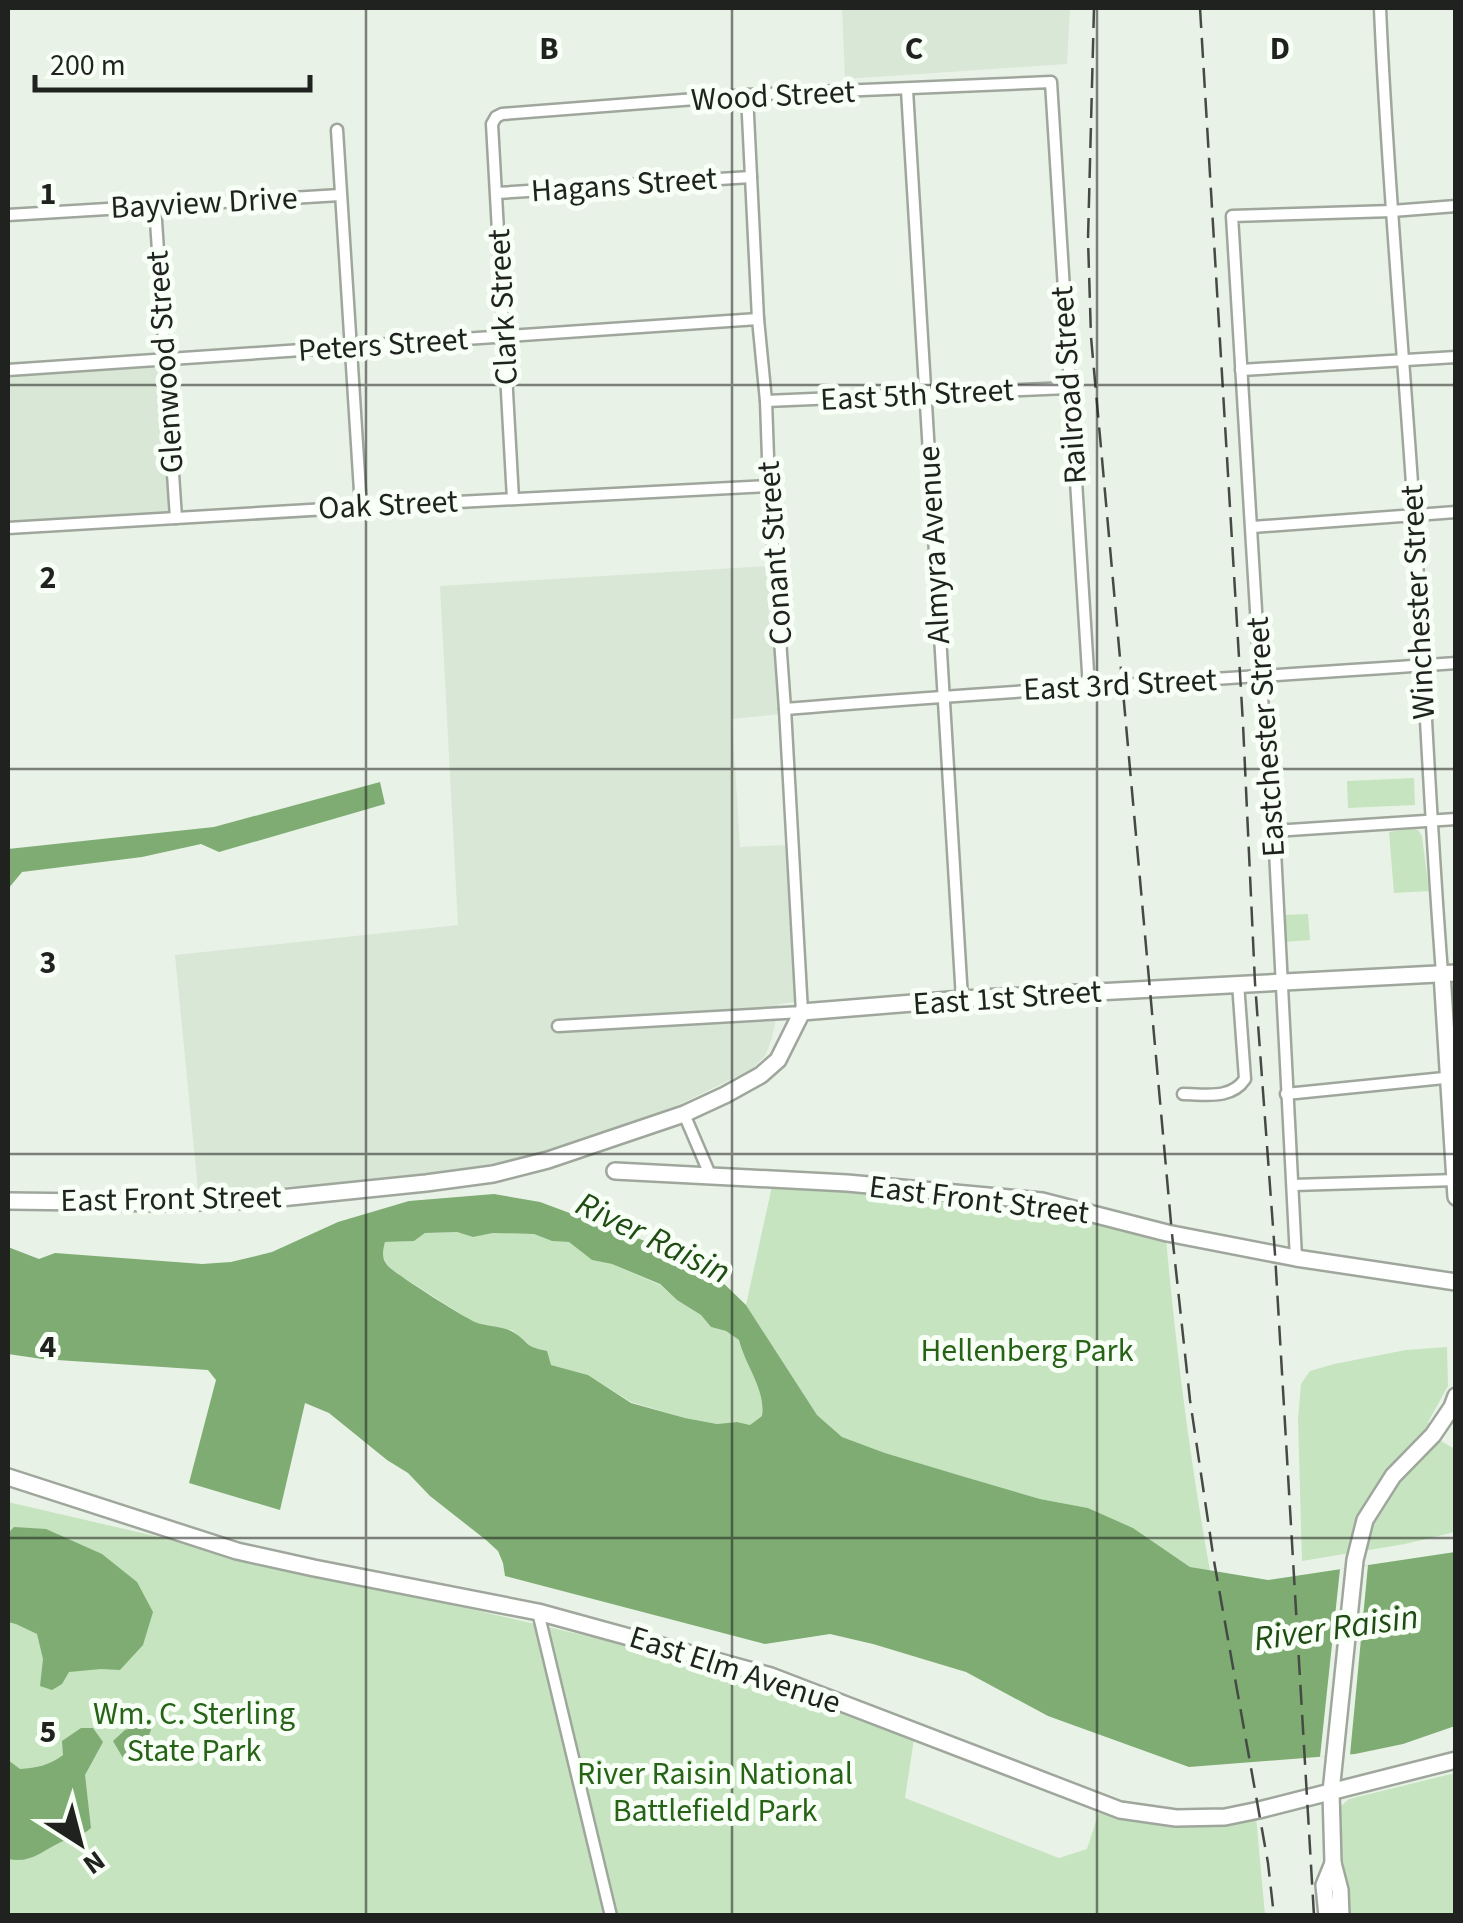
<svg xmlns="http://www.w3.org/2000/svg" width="1463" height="1923" viewBox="0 0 1463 1923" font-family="'Source Sans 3',sans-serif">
<rect width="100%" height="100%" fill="#e9f2e7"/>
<g fill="#d9e7d6">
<polygon points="842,8 1070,8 1067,64 845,79"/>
<polygon points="159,365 170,512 8,523 8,373"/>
<polygon points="769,566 780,714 732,719 740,847 785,845 795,1002 779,1004 772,1038 765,1056 752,1069 658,1115 587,1143 529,1159 396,1178 321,1185 198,1190 175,955 458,925 440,586"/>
</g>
<g fill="#c6e4bf">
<polygon points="1414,778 1415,805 1348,808 1347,781"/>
<polygon points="1411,829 1418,830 1422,836 1429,891 1394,893 1389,832"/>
<polygon points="1308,914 1310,940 1284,942 1282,915"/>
<path d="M 772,1186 L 848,1189 L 1019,1208 L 1166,1238 C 1176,1350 1190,1460 1210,1571 L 1190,1567 L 1133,1528 L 1088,1508 L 1040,1499 L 965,1477 L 885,1453 L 842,1437 L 817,1415 L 746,1305 Z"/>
<path d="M 457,1232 L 473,1237 L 493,1233 L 534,1234 L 552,1241 L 569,1242 L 592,1260 L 612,1264 L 660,1285 L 677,1300 L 701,1315 L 711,1327 L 726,1331 L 739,1340 C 745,1365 766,1390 762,1416 L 750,1425 L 737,1422 L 717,1424 L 685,1418 L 631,1402 L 588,1375 L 551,1365 L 512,1330 L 493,1328 L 472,1321 L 401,1276 L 387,1265 L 382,1254 L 385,1242 L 414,1241 L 425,1233 Z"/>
<polygon points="1447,1347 1448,1386 1428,1422 1441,1441 1455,1449 1455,1532 1405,1544 1302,1561 1298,1419 1301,1384 1310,1371 1334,1364 1406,1350"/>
<path d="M 8,1502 L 729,1669 L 914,1739 L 905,1798 L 1059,1858 L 1087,1849 L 1100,1809 C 1152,1829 1202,1829 1256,1816 L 1265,1915 L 8,1915 Z"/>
<polygon points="1455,1773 1455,1915 1346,1915 1340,1807 1349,1799"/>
</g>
<g fill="#7eac73" fill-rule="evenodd">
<polygon points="380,782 385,804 219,852 201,844 142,857 22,872 8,889 8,849 214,827"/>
<path d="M 494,1194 L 540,1202 L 680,1254 L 718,1278 L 746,1305 L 817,1415 L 842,1437 L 885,1453 L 965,1477 L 1040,1499 L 1088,1508 L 1133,1528 L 1190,1567 L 1268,1580 L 1455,1552 L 1455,1726 L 1403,1744 L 1355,1754 L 1189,1767 L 1048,1716 L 966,1672 L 873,1644 L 830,1634 L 765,1644 L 505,1576 L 503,1563 L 498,1551 L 486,1540 L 430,1496 L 408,1473 L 387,1460 L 329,1413 L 305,1403 L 280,1510 L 189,1483 L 216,1380 L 208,1370 L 42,1359 L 8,1354 L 8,1247 L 39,1259 L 55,1253 L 202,1264 L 231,1262 L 272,1252 L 338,1222 L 409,1201 ZM 457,1232 L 473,1237 L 493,1233 L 534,1234 L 552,1241 L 569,1242 L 592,1260 L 612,1264 L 660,1284 L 677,1300 L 701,1315 L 711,1327 L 726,1331 L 739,1340 C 745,1365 766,1390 762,1416 L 750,1425 L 737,1422 L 717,1424 L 685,1418 L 631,1403 L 588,1375 L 551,1365 L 547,1351 C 522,1346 531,1343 513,1332 C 503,1326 487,1327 475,1322 C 462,1316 395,1274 387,1265 C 381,1257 383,1250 385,1242 L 414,1241 L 425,1233 Z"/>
<polygon points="14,1527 46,1529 102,1554 137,1582 153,1612 143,1645 120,1670 101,1669 69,1672 62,1684 52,1690 40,1686 43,1659 37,1634 16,1624 8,1622 8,1533"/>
<polygon points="148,1723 151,1730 142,1753 134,1759 123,1758 113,1741 125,1730"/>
<path d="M 81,1728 L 93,1728 L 103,1742 L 85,1775 L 91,1828 C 81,1837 73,1837 61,1842 C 42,1851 30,1864 8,1859 L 8,1760 L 20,1769 C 37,1768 50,1765 63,1755 L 62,1741 Z"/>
</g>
<polygon fill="#e9f2e7" points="1368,1565 1350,1755 1320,1757 1340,1569"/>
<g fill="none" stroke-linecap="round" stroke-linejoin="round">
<g stroke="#9fa79d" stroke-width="15">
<g id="street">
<path d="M 1380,8 C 1387,176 1403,344 1414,513 C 1424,666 1430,820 1442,973"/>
<polyline points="907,90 962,999"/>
<polyline points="337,130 361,507"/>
<polyline points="497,193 751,177"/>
<polyline points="155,206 176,518"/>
<polyline points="8,215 340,195"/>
<polyline points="8,370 758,319"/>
<polyline points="1241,370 1456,357"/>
<polyline points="766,401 1068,388"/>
<polyline points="513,499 492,124 496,117 502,114 747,95 1051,82 1089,688"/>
<polyline points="1253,527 1456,512"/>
<polyline points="8,528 361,507 769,486"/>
<path d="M 785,709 C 1008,690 1232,679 1456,663"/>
<polyline points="1274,831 1456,819"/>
<polyline points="558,1026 802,1012 785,709 769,486 766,401 758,319 747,95"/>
<path d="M 1183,1094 C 1205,1094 1231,1100 1245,1079 L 1238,983"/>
<polyline points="1286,1094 1454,1077"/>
<polyline points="684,1114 711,1177"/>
<polyline points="1293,1185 1456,1180"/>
<polyline points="1296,1258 1274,831 1260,676 1232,216 1392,211 1456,206"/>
<polyline points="538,1612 611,1916"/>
</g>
</g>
<g stroke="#9fa79d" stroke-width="20">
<g id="secondary">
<polyline points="1442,973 1456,1197"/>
<polyline points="615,1171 847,1183 1042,1201 1167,1233 1296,1258 1456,1282"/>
<polyline points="8,1201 171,1203 261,1200 426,1183 493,1174 548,1160 684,1114 725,1095 761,1075 778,1060 802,1012 962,999 1456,973"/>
<polyline points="8,1477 237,1551 314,1568 538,1612 771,1676 1120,1810 1176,1818 1225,1817 1259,1810 1456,1760"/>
<polyline points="1327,1916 1324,1885 1333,1863"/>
<polyline points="1341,1916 1340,1890 1333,1863 1331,1792 1355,1560 1365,1520 1393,1476 1433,1435 1452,1407 1456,1396"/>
</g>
</g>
<use href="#street" stroke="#fff" stroke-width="10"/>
<use href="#secondary" stroke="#fff" stroke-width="15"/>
<g stroke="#454a44" stroke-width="2.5" stroke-dasharray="20 10" stroke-linecap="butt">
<polyline points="1094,8 1088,239 1091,337 1172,1234 1190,1400 1214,1561 1268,1863 1274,1916"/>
<polyline points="1200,8 1243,724 1255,983 1275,1254 1314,1916"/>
</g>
</g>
<path fill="none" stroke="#1f221e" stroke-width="2.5" stroke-opacity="0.55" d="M 366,8 L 366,1916M 732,8 L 732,1916M 1097,8 L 1097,1916M 8,385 L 1456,385M 8,769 L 1456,769M 8,1154 L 1456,1154M 8,1538 L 1456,1538"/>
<g text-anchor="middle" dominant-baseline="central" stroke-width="10" stroke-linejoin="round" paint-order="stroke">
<g font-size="32" fill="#1f221e" stroke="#f8fff6">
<text transform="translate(773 96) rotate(-3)">Wood Street</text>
<text transform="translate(624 185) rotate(-4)">Hagans Street</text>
<text transform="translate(204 203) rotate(-3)">Bayview Drive</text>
<text transform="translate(503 307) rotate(-93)">Clark Street</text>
<text transform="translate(383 345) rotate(-4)">Peters Street</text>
<text transform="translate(165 362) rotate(-94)">Glenwood Street</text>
<text transform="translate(1069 385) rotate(-94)">Railroad Street</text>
<text transform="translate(917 395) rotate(-3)">East 5th Street</text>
<text transform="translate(388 505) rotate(-3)">Oak Street</text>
<text transform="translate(934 545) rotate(-93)">Almyra Avenue</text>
<text transform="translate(775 553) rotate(-94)">Conant Street</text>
<text transform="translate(1418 602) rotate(-93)">Winchester Street</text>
<text transform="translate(1120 685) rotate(-3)">East 3rd Street</text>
<text transform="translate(1266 737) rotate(-94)">Eastchester Street</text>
<text transform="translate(1007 998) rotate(-4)">East 1st Street</text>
<text transform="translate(171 1199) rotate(-1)">East Front Street</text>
<text transform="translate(979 1200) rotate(7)">East Front Street</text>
<text transform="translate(735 1670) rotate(18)">East Elm Avenue</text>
</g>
<g font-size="32" fill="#276317" stroke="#f8fff6">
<text x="1027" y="1351">Hellenberg Park</text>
<text x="194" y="1714">Wm. C. Sterling<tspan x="194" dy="37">State Park</tspan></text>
<text x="715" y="1774">River Raisin National<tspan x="715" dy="37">Battlefield Park</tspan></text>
</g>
<g font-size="35" font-style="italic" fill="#1f4c13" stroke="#f8fff6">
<text transform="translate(653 1238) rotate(26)">River Raisin</text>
<text transform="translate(1336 1628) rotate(-8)">River Raisin</text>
</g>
</g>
<g font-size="32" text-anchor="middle" font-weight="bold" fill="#1f221e" stroke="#f8fff6" stroke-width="10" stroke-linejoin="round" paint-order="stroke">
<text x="549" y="59">B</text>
<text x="914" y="59">C</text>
<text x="1280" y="59">D</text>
<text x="48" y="204">1</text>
<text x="48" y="588">2</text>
<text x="48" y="973">3</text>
<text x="48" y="1357">4</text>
<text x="48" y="1742">5</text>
</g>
<rect width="1463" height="1923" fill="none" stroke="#1f221e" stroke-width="20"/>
<g transform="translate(80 1843) rotate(144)" stroke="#f8fff6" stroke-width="8" paint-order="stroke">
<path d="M0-8L18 38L0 25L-18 38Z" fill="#1f221e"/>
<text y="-15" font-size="28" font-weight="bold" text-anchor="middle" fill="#1f221e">N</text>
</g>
<path d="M35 75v15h275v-15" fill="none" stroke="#1f221e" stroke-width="5"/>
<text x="50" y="75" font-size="30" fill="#1f221e" stroke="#f8fff6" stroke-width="8" paint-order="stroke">200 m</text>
</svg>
